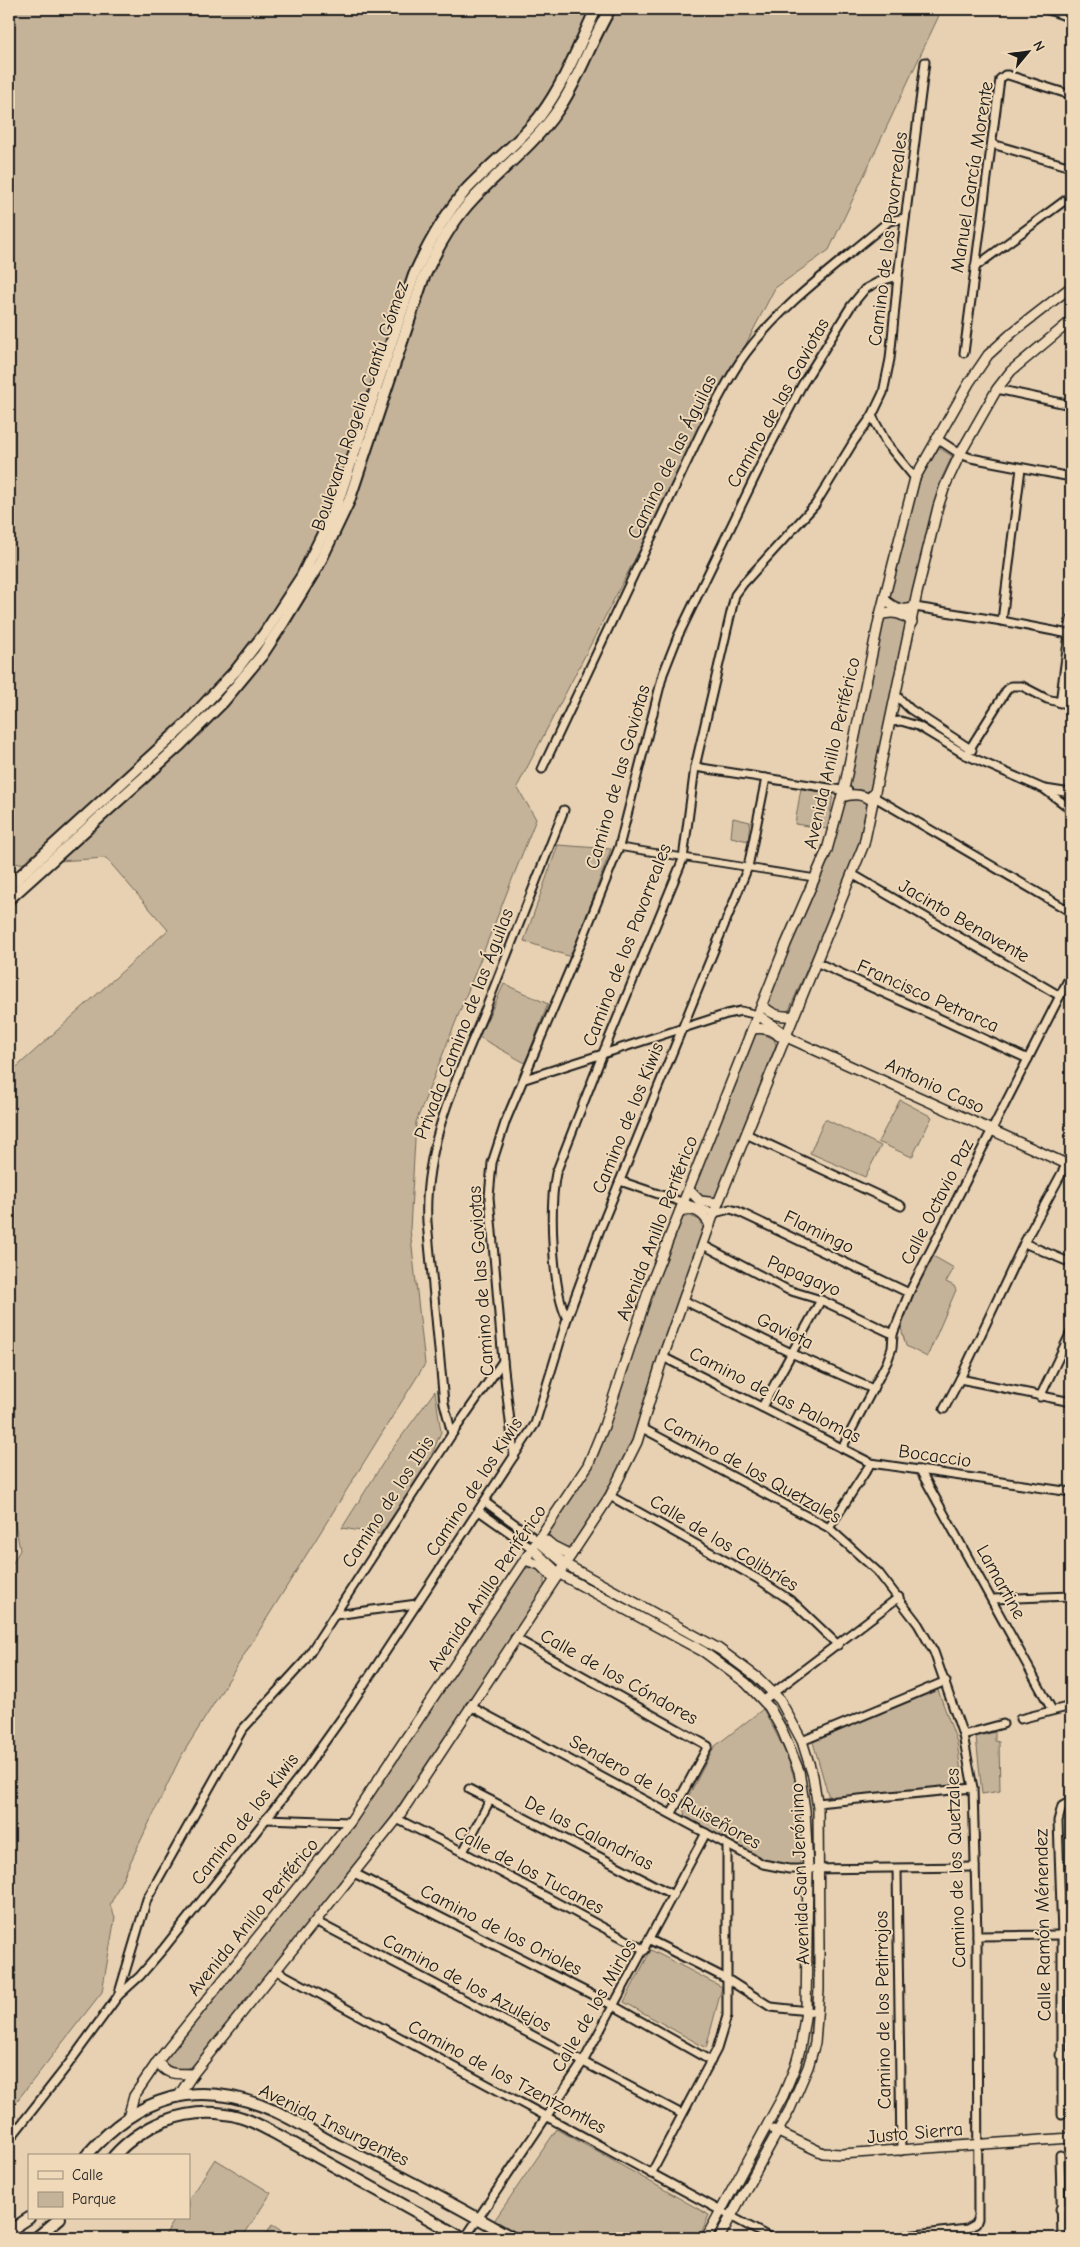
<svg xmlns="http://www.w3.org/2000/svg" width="1080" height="2247" viewBox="0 0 1080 2247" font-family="'Comic Neue',sans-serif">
<rect width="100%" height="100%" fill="#e7d1b2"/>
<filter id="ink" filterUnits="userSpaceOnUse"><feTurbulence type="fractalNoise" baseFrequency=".02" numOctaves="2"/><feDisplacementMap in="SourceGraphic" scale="10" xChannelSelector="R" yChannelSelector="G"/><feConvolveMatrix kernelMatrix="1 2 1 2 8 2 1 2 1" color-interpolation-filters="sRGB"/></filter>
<g filter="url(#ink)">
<g fill="#c5b399" stroke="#70685a">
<polygon points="9,9 942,9 829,250 775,288 517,787 536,819 416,1122 410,1229 425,1364 180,1758 110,1905 115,1917 102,1992 9,2111 9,1570 20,1550 9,1491 9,1074 168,930 106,858 9,864"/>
<polygon points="939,448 952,456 939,484 860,843 845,882 789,1010 784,1013 771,1008 767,1004 837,830 902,538 920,480"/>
<polygon points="1071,661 1071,700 1066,699"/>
<polygon points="801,788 833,794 828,829 795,824"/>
<polygon points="733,818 750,822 748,841 731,837"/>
<polygon points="558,845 611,849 571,957 524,941"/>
<polygon points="504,984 548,1004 525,1063 479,1037"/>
<path d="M 760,1033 L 774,1039 L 776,1045 L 716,1197 C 706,1202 696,1194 694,1184 L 754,1034 Z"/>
<polygon points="900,1100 932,1117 912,1157 878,1142"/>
<polygon points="825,1119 881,1146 865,1177 810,1153"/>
<path d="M 690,1216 L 700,1220 L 703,1228 L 628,1455 L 576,1541 L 570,1547 C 560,1547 551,1541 548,1531 L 596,1459 L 608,1430 L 642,1318 L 681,1218 Z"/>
<polygon points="933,1256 954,1268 946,1282 954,1286 956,1290 927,1357 906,1346 901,1328 914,1293"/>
<polygon points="435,1391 441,1432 424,1474 380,1534 342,1528 390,1452"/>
<polygon points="536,1567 544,1575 544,1587 378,1837 194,2066 179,2071 169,2070 163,2061 345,1836 522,1571 527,1568"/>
<polygon points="938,1690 957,1742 963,1787 829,1798 813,1742"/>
<path d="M 763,1709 C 777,1734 790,1759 797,1788 C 802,1812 800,1840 800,1865 L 775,1864 L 757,1857 L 685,1816 L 683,1807 L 714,1747 Z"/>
<polygon points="995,1732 995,1741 999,1742 1000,1791 982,1794 976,1737"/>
<polygon points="651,1950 722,1987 706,2048 624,2002"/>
<polygon points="557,2129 709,2215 699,2238 527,2238 494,2221"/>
<polygon points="215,2159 271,2193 242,2238 163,2238 176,2218 189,2218 189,2199"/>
<polygon points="272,2225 293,2238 263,2238"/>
</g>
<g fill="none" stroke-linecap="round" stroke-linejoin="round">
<g stroke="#1c1c1c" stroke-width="9">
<polyline id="pedestrian" points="619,847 815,878"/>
</g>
<g stroke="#1c1c1c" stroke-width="11">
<g id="minor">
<polyline points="1046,9 1071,18"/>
<polyline points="992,144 1071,167"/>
<polyline points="975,267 1071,196"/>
<polyline points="964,353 1000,79 1005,75 1008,75 1071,95"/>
<polyline points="997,389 1071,405"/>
<polyline points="872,416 887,444 915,478"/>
<polyline points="936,438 960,454 971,458 1071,477"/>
<polyline points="915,607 1002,621 1069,634"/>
<polyline points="1002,621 1021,468"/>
<polyline points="896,695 910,709 972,750"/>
<polyline points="1060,703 1071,619"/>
<polyline points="891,722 901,721 918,726 966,755 1044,789 1071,809"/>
<polyline points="966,755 1006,691 1011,686 1022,686 1047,699 1071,705"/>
<polyline points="695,767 848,791"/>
<path d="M 542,769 L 702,430 C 716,404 728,377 746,353 C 783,303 836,266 883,226 L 889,221 L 905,218"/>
<polyline points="1045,789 1071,793"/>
<polyline points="871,795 1071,912"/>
<polyline points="852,874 1060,996"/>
<polyline points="816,962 1028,1059"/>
<polyline points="525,1079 727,1014 741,1011 758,1015"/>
<polyline points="746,1134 901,1206"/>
<polyline points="620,1181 714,1213 730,1209 737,1211 909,1293"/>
<polyline points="1024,1243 1071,1263"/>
<polyline points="703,1245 788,1290 821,1300 893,1334"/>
<polyline points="683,1300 791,1353 873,1389"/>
<path d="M 567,1319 C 552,1288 549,1207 556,1173 L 603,1053 L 683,859 L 695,767 L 735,595 L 743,584 L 815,505 L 854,441 L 872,416 L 883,393 L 890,359 L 898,276 L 925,62"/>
<polyline points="663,1357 871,1463 1071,1492"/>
<polyline points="960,1379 1071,1402"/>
<polyline points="1040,1397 1071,1332"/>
<polyline points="762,1407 821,1300"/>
<polyline points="944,1409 960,1379 1024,1243 1071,1156"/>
<polyline points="642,1428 829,1528 878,1572 918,1624 934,1652 963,1735 973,1788 977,1936 978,2219 976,2224 967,2229 889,2238"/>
<path d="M 452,1434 L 444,1403 L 427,1222 C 423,1146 458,1076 486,1008 C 512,942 538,876 564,810"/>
<polyline points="842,1448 887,1362 892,1348 893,1334 909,1293 1071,974"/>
<polyline points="514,1456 503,1361 489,1197 492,1163 506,1120 581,943 619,847 663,674 678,636 767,452 802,385 851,306 865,289 878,282 898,276"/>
<polyline points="920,1470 1052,1710"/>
<polyline points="610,1496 758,1579 793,1602 838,1645"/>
<polyline points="485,1502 538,1541"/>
<polyline points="479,1511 533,1549"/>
<polyline points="829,1528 871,1463"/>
<polyline points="993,1599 1071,1596"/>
<polyline points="335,1615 417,1604"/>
<polyline points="515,1638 708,1746 672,1813"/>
<polyline points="764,1700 899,1597"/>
<polyline points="470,1706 763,1864 789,1869 808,1869 975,1867"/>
<polyline points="1020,1719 1071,1706"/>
<polyline points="963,1735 1003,1724"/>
<polyline points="802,1741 946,1681"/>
<polyline points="469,1789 673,1895"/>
<polyline points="817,1803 973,1788"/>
<polyline points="266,1819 350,1822"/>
<polyline points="397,1819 463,1852 645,1950"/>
<polyline points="463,1852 490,1800"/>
<polyline points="897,1869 901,2151"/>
<polyline points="356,1874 614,2006 711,2061"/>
<polyline points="317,1922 682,2114"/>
<polyline points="977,1936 1062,1935"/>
<polyline points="650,1940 727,1979 771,2007 817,2012"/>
<polyline points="277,1971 771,2238"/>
<polyline points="118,1996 147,1899 242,1730 304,1662 452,1434 503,1361"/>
<polyline points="1060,2055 1071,2055"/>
<polyline points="1062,2115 1062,1935 1058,1821 1062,1806 1071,1801"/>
<polyline points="9,2140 67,2066 118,1996 140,1976 164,1948 304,1771 346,1712 535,1424 567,1319 599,1232 748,867 766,778"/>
<polyline points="1060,2155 1062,2238"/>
<polyline points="651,2174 717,2049 727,2016 727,1846"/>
<polyline points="1060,2209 1071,2208"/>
<polyline points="465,2238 583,2062 706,1833"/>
</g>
</g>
<g stroke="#1c1c1c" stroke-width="12">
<g id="tertiary">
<path d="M 885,600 C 894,608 903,612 915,607"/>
<path d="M 880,615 C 893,611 902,613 912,622"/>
<path d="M 842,797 C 853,793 862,794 873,801"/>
<path d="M 762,1005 C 772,1015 780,1017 793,1016"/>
<polyline points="758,1015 793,1040 1071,1166"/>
<path d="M 752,1029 C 762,1028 771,1028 779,1036"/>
<polyline points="689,1190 700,1201 718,1203"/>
<path d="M 680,1211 C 694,1207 703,1212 710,1225"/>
<polyline points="538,1541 565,1564 719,1649 758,1678 780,1700 802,1741 813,1776 818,1808 819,1947 819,1990 815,2043 808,2067 790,2109 719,2238"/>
<polyline points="547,1541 553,1546 571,1555"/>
<polyline points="533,1549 558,1573 704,1652 746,1683 769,1707 782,1730 799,1771 805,1810 808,1869 806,2011 800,2049 795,2067 783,2096 706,2238"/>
<polyline points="525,1560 540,1565 554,1579"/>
<path d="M 158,2061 C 166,2077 178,2073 193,2074"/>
<polyline points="178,2097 193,2074 397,1819 610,1496 637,1442 663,1357 714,1213 864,844 917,593 938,507 945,486 960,454 997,389 1011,371 1071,321"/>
<polyline points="128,2118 134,2096 158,2061 350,1822 588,1465 604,1426 650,1286 786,944 827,850 845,784 880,615 915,478 969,383 988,355 1013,332 1071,287"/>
<polyline points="774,2130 823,2153 841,2154 1071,2138"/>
</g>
</g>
<g stroke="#1c1c1c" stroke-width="14">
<g id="secondary">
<path d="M 9,886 L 185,725 L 237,669 L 264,634 L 302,576 L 336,507 L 414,275 C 428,244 443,217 465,191 C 489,165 518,144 540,116 C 564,84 579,45 596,9"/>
<path d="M 9,899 L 180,745 L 223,702 L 262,655 L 283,623 L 319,564 L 349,501 L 423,279 C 436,250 451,222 473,199 C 500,170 532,146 555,114 C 578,82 590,42 610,9"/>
<path d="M 86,2156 C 138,2096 197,2077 272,2110 C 294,2119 314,2133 335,2144 C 396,2173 455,2205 513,2238"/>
<path d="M 114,2156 C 142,2125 183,2108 225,2114 C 244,2116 261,2126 278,2135 L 463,2238"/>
<polyline points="9,2231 29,2218"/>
<polyline points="36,2238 60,2218"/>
</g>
</g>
<use href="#pedestrian" stroke="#efd9b8" stroke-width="5.5"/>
<use href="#minor" stroke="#efd9b8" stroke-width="7"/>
<use href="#tertiary" stroke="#efd9b8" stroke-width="9"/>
<use href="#secondary" stroke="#efd9b8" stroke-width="10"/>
</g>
</g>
<g text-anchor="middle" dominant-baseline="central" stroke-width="4" stroke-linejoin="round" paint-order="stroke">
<g font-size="19" fill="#1c1c1c" stroke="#efd9b8">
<text transform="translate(972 177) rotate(-81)">Manuel García Morente</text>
<text transform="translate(888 239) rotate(-83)">Camino de los Pavorreales</text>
<text transform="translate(778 403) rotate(-61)">Camino de las Gaviotas</text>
<text transform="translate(360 406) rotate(-71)">Boulevard Rogelio Cantú Gómez</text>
<text transform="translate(672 457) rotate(-64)">Camino de las Águilas</text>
<text transform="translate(832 753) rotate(-77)">Avenida Anillo Periférico</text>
<text transform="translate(618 777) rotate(-74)">Camino de las Gaviotas</text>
<text transform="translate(964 921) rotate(30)">Jacinto Benavente</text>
<text transform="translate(627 945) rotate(-69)">Camino de los Pavorreales</text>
<text transform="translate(928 996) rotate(24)">Francisco Petrarca</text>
<text transform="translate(464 1024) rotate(-69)">Privada Camino de las Águilas</text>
<text transform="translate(935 1086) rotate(25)">Antonio Caso</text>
<text transform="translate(628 1118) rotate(-68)">Camino de los Kiwis</text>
<text transform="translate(937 1202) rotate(-63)">Calle Octavio Paz</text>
<text transform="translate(657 1228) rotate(-69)">Avenida Anillo Periférico</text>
<text transform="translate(819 1232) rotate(26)">Flamingo</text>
<text transform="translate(804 1276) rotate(23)">Papagayo</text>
<text transform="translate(481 1281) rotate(-94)">Camino de las Gaviotas</text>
<text transform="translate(785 1331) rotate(26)">Gaviota</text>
<text transform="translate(775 1395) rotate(27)">Camino de las Palomas</text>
<text transform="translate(935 1456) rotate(8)">Bocaccio</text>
<text transform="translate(752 1470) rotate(29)">Camino de los Quetzales</text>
<text transform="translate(474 1487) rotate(-57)">Camino de los Kiwis</text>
<text transform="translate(388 1502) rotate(-57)">Camino de los Ibis</text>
<text transform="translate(724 1543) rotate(31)">Calle de los Colibríes</text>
<text transform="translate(1001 1582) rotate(61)">Lamartine</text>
<text transform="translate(487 1588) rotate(-56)">Avenida Anillo Periférico</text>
<text transform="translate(619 1677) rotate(29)">Calle de los Cóndores</text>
<text transform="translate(665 1792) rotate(29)">Sendero de los Ruiseñores</text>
<text transform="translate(245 1819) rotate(-52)">Camino de los Kiwis</text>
<text transform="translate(589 1833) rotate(27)">De las Calandrias</text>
<text transform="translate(956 1868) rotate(-92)">Camino de los Quetzales</text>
<text transform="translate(529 1870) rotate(28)">Calle de los Tucanes</text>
<text transform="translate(800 1874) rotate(-92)">Avenida San Jerónimo</text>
<text transform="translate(253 1917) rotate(-51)">Avenida Anillo Periférico</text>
<text transform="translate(1043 1925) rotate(-91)">Calle Ramón Ménendez</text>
<text transform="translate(501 1930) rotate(27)">Camino de los Orioles</text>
<text transform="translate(467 1983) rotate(28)">Camino de los Azulejos</text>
<text transform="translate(594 2006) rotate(-60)">Calle de los Mirlos</text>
<text transform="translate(883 2010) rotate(-91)">Camino de los Petirrojos</text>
<text transform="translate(507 2077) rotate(28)">Camino de los Tzentzontles</text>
<text transform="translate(334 2125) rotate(26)">Avenida Insurgentes</text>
<text transform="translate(915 2133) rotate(-5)">Justo Sierra</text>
</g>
</g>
<rect width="1080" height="2247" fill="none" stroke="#efd9b8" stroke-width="30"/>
<rect x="15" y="15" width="1050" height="2217" fill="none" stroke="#1c1c1c" stroke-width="2" filter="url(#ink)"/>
<rect x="28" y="2154" width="162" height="65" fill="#efd9b8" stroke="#9b8d7a"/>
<rect x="38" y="2171" width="25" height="8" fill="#efd9b8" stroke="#9b8d7a"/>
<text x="72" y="2180" font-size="15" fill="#1c1c1c">Calle</text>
<rect x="38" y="2192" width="25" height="15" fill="#c5b399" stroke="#9b8d7a"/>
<text x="72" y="2204" font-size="15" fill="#1c1c1c">Parque</text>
<g transform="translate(1028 52) rotate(61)" stroke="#efd9b8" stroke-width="4" paint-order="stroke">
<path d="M0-4L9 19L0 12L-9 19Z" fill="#1c1c1c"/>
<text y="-8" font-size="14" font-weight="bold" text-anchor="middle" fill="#1c1c1c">N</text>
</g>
</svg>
